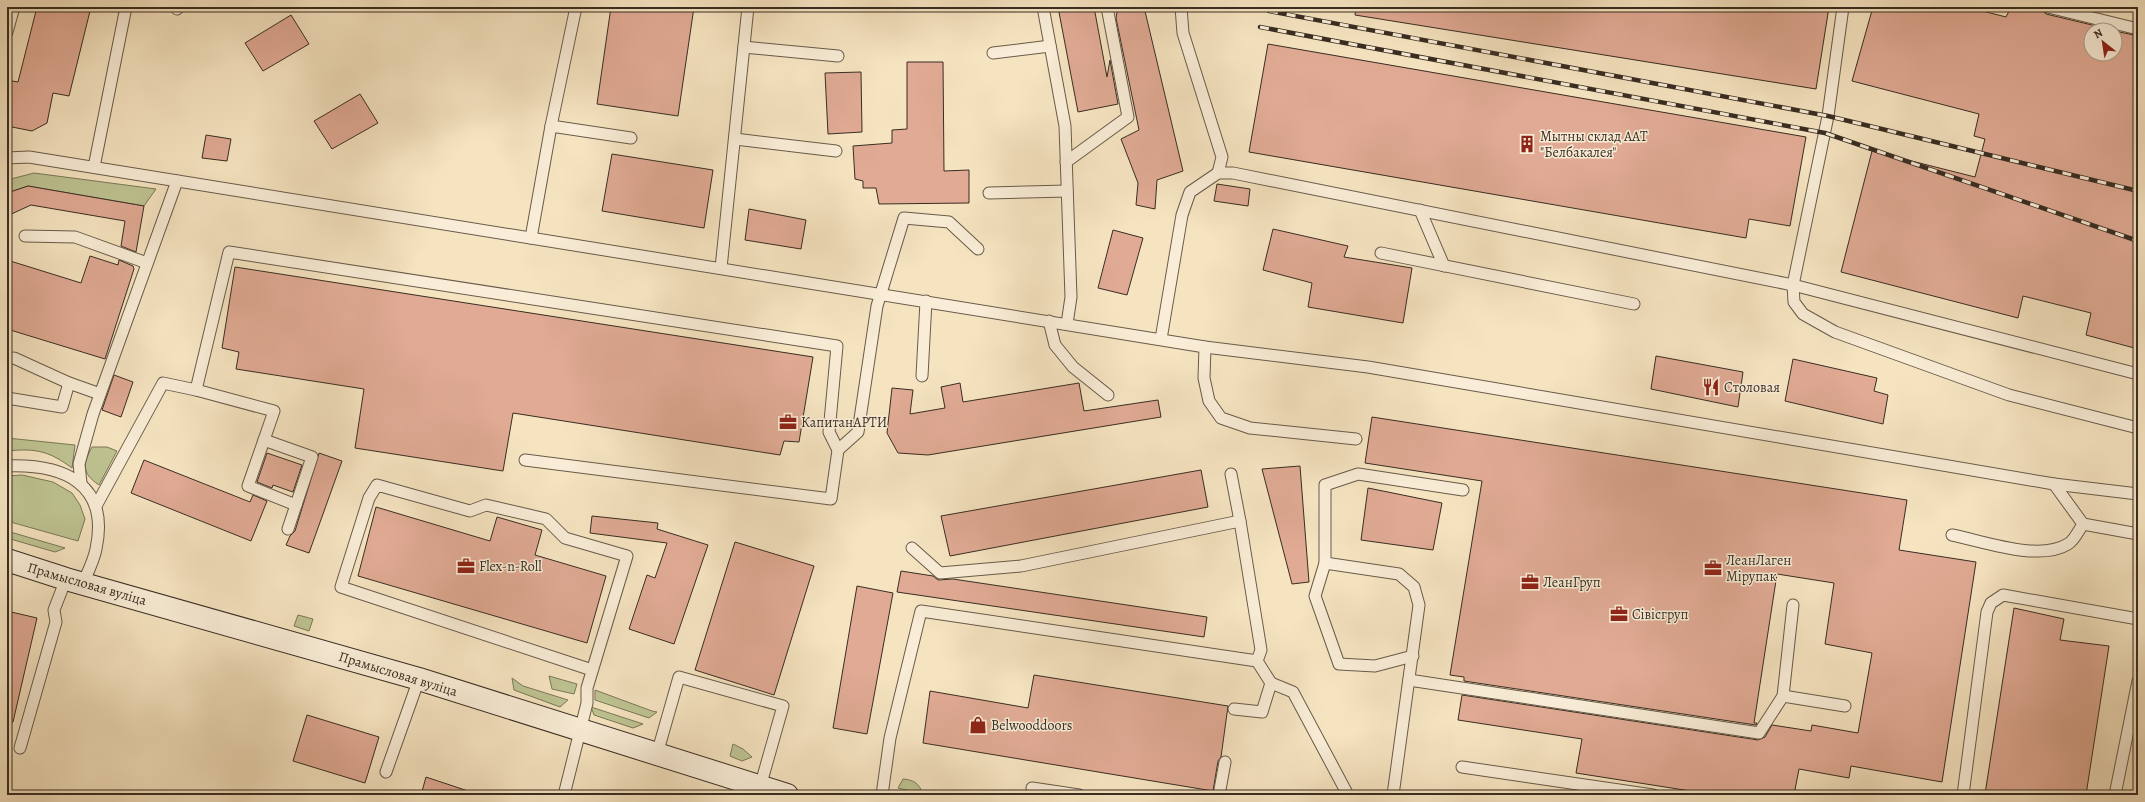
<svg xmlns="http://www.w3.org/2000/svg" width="2145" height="802" viewBox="0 0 2145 802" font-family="Alegreya,serif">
<rect width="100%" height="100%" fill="#f6e4c1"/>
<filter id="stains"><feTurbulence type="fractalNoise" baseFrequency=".005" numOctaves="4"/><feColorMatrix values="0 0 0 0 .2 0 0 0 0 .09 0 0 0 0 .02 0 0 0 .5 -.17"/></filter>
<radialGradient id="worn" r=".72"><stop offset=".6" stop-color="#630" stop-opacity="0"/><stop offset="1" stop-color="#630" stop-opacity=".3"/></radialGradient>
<g fill="#bec492" stroke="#7b785a">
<polygon points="34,173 156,189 144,206 28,186 7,193 7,180"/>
<path d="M 7,438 L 75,445 L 72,468 C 49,451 36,448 7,451 Z"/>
<path d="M 92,447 L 107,447 L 117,451 L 99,485 C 81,473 83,464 92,447 Z"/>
<polygon points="22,475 53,482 72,493 80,505 85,519 78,541 7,521 7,476"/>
<polygon points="7,531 65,548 55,552 7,538"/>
<polygon points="298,615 313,619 309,631 294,626"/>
<polygon points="549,676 577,684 574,694 552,689"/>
<polygon points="512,678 523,686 568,700 560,707 514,690"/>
<polygon points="595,690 652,711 657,712 649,718 595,700"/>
<polygon points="591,707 643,724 633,728 594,715"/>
<polygon points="733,744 743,749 752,757 742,761 730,756"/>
<path d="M 903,779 C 915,780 919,784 923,794 L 898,788 Z"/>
</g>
<g fill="#e0aa94" stroke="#382d22">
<polygon points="37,7 91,7 69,96 53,93 47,123 32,131 7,126 7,80 18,82"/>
<polygon points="611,7 694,7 678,116 597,104"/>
<polygon points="1058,7 1094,7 1107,77 1110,60 1118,104 1078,112"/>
<polygon points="1118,7 1144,7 1183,171 1157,180 1155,209 1136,205 1138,183 1121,139 1139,130 1116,18"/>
<polygon points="1356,7 1829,7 1816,89 1355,15"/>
<polygon points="1873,7 1967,7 2006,17 2011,7 2035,7 2041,9 2046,14 2113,30 2091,30 2091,54 2115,54 2115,31 2138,36 2138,349 2086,335 2091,313 2023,296 2018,318 1841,272 1872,151 1975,177 1985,139 1974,136 1979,114 1852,81"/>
<polygon points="291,15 309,44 263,71 245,43"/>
<polygon points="1268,44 1806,137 1790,226 1749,219 1746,238 1249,152"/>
<polygon points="907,62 943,62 944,171 969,170 969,203 879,204 876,188 863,188 863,181 855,179 853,146 892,143 892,130 907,129"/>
<polygon points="861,72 862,132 828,134 825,73"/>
<polygon points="360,94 378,123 332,149 314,121"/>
<polygon points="206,135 231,139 227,161 202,158"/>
<polygon points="612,154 713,170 704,228 602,211"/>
<polygon points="1217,184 1250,189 1248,206 1214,201"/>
<polygon points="28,186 144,206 136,252 121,246 125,221 31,205 7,216 7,193"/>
<polygon points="749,209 806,220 801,249 745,240"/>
<polygon points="1273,229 1348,246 1344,257 1412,268 1403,323 1308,307 1312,283 1263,270"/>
<polygon points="1113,230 1143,238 1127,295 1098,288"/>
<polygon points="90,256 118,265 119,260 133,266 134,269 105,359 7,329 7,260 81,283"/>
<polygon points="235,267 813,357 799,442 784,441 780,455 513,413 503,471 355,448 364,389 236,369 239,352 222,348"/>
<polygon points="1656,356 1743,372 1738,407 1651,389"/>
<polygon points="1793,359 1877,378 1874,391 1888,395 1883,424 1785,401"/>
<polygon points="114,375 133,382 121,417 102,410"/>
<polygon points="960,383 963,402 1079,383 1084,411 1158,400 1161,417 928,455 898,453 887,433 892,388 913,390 910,414 945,408 941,387"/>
<polygon points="1372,417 1907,500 1899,550 1976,562 1942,782 1851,766 1849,778 1799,769 1794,795 1716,795 1576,773 1582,739 1458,720 1462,695 1758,740 1765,737 1772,725 1811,731 1812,725 1858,733 1872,653 1825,644 1834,583 1777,574 1754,723 1757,723 1756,725 1464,681 1464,677 1450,675 1482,481 1365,463"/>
<polygon points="267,453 302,465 293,492 273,485 272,488 257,482"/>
<polygon points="319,453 342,461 309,553 286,545 290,536 295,531"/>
<polygon points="144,460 250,502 253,495 267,501 251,541 131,493"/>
<polygon points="1300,466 1309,582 1292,584 1262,469"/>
<polygon points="1201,470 1208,507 950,556 941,516"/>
<polygon points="1368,488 1442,503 1433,550 1361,540"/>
<polygon points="376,507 490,541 497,517 542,530 535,555 606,576 587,643 358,576"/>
<polygon points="592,516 658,523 657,529 708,545 674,644 629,629 647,575 655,578 667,543 590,533"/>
<polygon points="735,542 814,566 774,695 695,670"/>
<polygon points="901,571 933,576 938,580 953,579 1207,617 1204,637 897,592"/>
<polygon points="857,586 893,593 867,734 833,728"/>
<polygon points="2014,608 2064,619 2060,640 2109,646 2086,795 1985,794"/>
<polygon points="7,611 37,618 13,722 7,722"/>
<polygon points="1034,675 1228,706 1221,757 1218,761 1213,791 923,743 930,691 1028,708"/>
<polygon points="307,715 379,737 365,783 293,761"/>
<polygon points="426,777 471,792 471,795 421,795"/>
</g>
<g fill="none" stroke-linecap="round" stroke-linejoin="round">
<g stroke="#685b4a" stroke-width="13">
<g id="service">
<polyline points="1043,7 1065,126 1071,297 1067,324"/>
<polyline points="1181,7 1183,33 1222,157 1218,173"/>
<polyline points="1843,7 1828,116 1793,285 1794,302 1803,314 1835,332 2009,395 2138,428"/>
<polyline points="2048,7 2138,29"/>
<polyline points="177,9 178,7"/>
<polyline points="7,32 14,7"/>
<polyline points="744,47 838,56"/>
<polyline points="993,53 1050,46"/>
<polyline points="551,126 631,138"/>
<polyline points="735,139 836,151"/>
<polyline points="7,158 29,157 1205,347 1368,367 2054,484 2138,494"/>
<polyline points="1066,162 1128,117 1107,7"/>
<polyline points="94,167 126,7"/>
<polyline points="989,193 1067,191"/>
<polyline points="1420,210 1444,266"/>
<polyline points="25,236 75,237 147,263"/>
<polyline points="531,238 551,126 576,7"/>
<polyline points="1381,253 1634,304"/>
<polyline points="721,268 748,7"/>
<polyline points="1049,321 1055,345 1073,367 1108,395"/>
<polyline points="1161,339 1182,215 1190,192 1218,173 1233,173 1793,285 2138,374"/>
<polyline points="1205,347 1204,378 1209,401 1221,418 1250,428 1356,439"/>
<polyline points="14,358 69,383 100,394"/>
<polyline points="922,376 926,301"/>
<polyline points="196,390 274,411 264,440 312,457 288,529"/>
<polyline points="7,398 62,407 69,383"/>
<polyline points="264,440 248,486 296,505"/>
<polyline points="838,450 858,432 877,306 904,218 949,222 978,249"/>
<path d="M 7,466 C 63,464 110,483 96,549 C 94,560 88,572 83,583"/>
<polyline points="1231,474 1240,521"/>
<polyline points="81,483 79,464 93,414 177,181"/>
<polyline points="96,506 163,383 196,390 229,252 837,346 829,432 838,450 831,499 525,460"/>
<polyline points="2083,524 2138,534"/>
<path d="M 1952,535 C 1983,541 2039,562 2068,544 C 2074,541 2079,530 2083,524 L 2054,484"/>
<polyline points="1325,563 1315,596 1339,664 1375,666 1413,656"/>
<polyline points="1409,680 1759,733 1783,696 1793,605"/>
<polyline points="1271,683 1293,692 1348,795"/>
<polyline points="1783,696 1845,706"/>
<polyline points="1234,709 1262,712 1271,683 1257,661"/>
<polyline points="20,748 56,622 54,610 66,579"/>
<polyline points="657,754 679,677 783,706 760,787"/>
<polyline points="1462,767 1653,795"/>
<polyline points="386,772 419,679"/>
<polyline points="1032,788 1079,795"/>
<polyline points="564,795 587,703 587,688 627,556 565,538 546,519 486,505 470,511 377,485 369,498 341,587 592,670"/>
<polyline points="882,795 890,738 921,611 1257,661 1261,650 1240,521 1021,566 940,573 912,548"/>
<polyline points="1219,795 1225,762"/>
<polyline points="1393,795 1419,605 1414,587 1399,574 1325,563 1325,485 1358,474 1463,490"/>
<polyline points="1963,795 1987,612 1991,603 2003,595 2138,619"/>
<polyline points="2115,795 2138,681"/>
</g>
</g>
<g stroke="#382d22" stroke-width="24">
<polyline id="secondary" points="7,560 66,579 419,679 787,795"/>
</g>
<use href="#service" stroke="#f9edd7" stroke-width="11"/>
<use href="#secondary" stroke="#f9edd7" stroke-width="22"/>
<g stroke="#382d22" stroke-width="4.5">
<g id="rail">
<polyline points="1269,11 1828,116 2138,191"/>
<polyline points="1260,27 1825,133 2138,241"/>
</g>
</g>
<use href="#rail" stroke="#f9edd7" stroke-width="3" stroke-dasharray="9" stroke-linecap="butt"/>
</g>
<defs>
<g id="building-bare" transform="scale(1.38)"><path d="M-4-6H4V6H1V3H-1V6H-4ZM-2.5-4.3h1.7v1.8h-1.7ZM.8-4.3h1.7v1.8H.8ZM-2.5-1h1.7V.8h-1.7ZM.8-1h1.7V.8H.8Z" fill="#8f2418" stroke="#f9edd7" stroke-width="2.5" paint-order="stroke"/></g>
<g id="restaurant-bare" transform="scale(1.38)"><path d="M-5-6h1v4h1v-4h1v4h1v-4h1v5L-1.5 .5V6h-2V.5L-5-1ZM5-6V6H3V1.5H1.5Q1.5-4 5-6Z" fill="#8f2418" stroke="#f9edd7" stroke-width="2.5" paint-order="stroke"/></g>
<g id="office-bare" transform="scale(1.38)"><path d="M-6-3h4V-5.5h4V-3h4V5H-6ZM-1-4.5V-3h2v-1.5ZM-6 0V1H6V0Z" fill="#8f2418" stroke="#f9edd7" stroke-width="2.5" paint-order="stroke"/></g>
<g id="shop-bare" transform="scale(1.38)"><path d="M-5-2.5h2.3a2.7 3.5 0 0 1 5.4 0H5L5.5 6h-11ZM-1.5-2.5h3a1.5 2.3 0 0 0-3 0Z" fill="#8f2418" stroke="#f9edd7" stroke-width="2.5" paint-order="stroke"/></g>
</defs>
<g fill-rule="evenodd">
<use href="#building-bare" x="1527" y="144"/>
<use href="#restaurant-bare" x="1711" y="387"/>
<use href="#office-bare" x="788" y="422"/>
<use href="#office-bare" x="466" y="566"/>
<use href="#office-bare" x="1713" y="568"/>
<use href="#office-bare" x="1530" y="582"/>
<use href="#office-bare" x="1619" y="614"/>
<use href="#shop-bare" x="978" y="725"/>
</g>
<g text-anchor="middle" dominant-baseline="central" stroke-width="3" stroke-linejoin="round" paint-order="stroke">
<g font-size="14" fill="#382d22" stroke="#f9edd7" text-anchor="start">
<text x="1540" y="136">Мытны склад ААТ<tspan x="1540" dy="16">"Белбакалея"</tspan></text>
<text x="1724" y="387">Столовая</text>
<text x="801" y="422">КапитанАРТИ</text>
<text x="1726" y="560">ЛеанЛаген<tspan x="1726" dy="16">Мірупак</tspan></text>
<text x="479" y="566">Flex-n-Roll</text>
<text x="1543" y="582">ЛеанГруп</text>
<text x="1632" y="614">Сівісгруп</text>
<text x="991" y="725">Belwooddoors</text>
</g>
<g font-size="14" fill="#382d22" stroke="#f9edd7">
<text transform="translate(87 584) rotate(16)">Прамысловая вуліца</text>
<text transform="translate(398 674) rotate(17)">Прамысловая вуліца</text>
</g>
</g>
<rect width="2145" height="802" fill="none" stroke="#f6e4c1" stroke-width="24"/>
<rect x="8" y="8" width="2129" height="786" fill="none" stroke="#382d22" stroke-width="2"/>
<rect x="12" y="12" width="2121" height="778" fill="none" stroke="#382d22"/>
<g transform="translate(2103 42) rotate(330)"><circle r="19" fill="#f9edd7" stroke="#aca08f"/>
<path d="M0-3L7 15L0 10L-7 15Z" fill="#8f2418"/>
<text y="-6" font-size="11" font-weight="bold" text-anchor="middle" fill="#382d22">N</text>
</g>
<rect width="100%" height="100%" filter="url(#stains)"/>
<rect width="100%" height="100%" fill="url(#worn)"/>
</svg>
